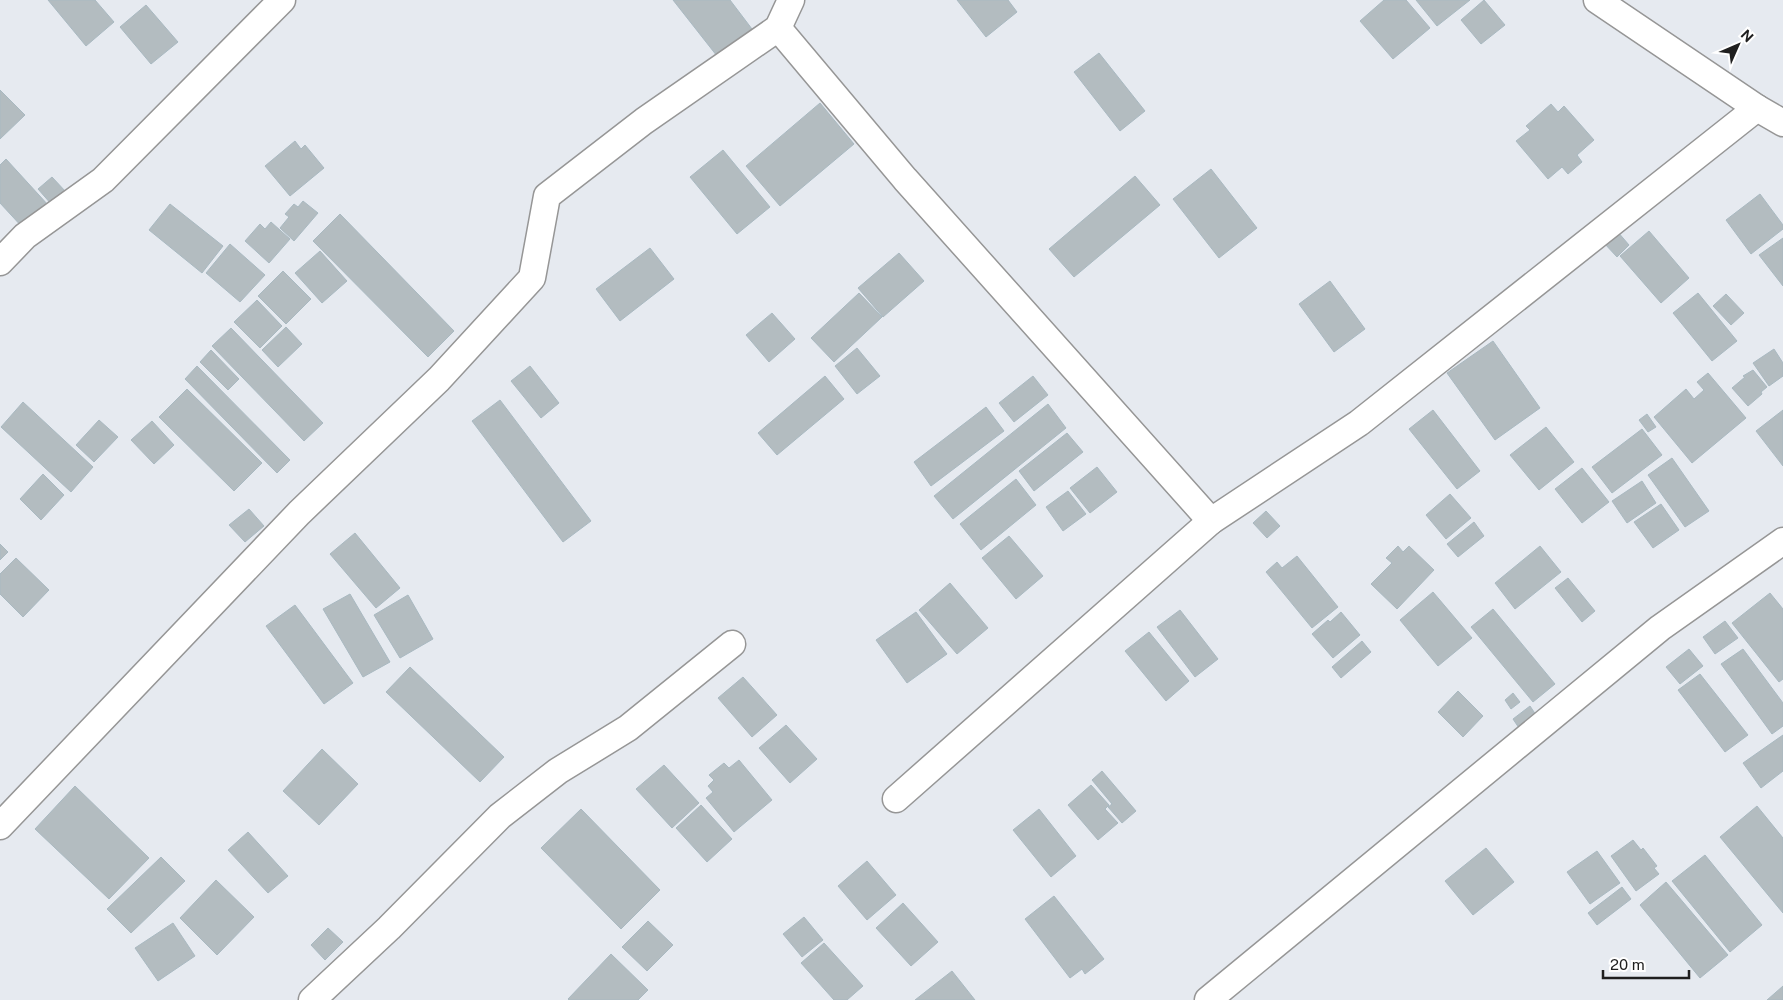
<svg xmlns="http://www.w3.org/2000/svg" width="1783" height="1000" viewBox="0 0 1783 1000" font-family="'Public Sans',sans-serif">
<rect width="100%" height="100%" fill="#e6eaf0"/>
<g fill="#b3bcc0" stroke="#a9b9c1">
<polygon points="48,0 95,0 114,22 86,46"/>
<polygon points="673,0 730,0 752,29 717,56"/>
<polygon points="957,0 1008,0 1017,12 986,37"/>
<polygon points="1384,0 1406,0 1430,28 1393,59 1360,21"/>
<polygon points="1416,0 1470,0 1437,26"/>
<polygon points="1484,0 1505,25 1481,44 1461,20"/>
<polygon points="146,5 178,42 151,64 120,27"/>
<polygon points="1099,53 1145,111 1120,131 1074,72"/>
<polygon points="0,90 25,115 0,139"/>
<polygon points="820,103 854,144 780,206 746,166"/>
<polygon points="1551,104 1558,112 1564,106 1594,140 1577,155 1582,162 1568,174 1562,167 1548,179 1516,141 1530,130 1526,126"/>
<polygon points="295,141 301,149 305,145 324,168 290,196 265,166"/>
<polygon points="723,150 770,207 737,234 690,177"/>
<polygon points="6,159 49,206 24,229 0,203 0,165"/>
<polygon points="1211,169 1257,228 1219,258 1173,199"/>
<polygon points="1135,176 1160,205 1074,277 1049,249"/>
<polygon points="52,177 66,192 52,205 38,189"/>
<polygon points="1760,194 1783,225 1783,229 1751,254 1726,220"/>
<polygon points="303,201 318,213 294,241 280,228 289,217 285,214 294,204 298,207"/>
<polygon points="170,204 223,246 202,273 149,230"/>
<polygon points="340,214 454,331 428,357 313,241"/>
<polygon points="271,222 290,239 269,263 245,241 260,224 265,229"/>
<polygon points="1617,231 1629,245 1617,257 1604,243"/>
<polygon points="1649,231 1689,278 1661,303 1620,256"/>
<polygon points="1783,238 1783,286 1759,255"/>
<polygon points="230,244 265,275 240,302 206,273"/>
<polygon points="650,248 674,279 620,321 596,289"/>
<polygon points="320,251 347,281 322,303 295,273"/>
<polygon points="899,253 924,281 883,317 858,288"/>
<polygon points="283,271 311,299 286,324 258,296"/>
<polygon points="1330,281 1365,329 1334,352 1299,304"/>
<polygon points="859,293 882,317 834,362 811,338"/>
<polygon points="1698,293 1737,341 1712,361 1673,313"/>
<polygon points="1726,294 1744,313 1731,325 1713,306"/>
<polygon points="257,300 282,326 260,348 234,322"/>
<polygon points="772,313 795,339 769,362 746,335"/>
<polygon points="286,327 302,344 278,367 262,350"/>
<polygon points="231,328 323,423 304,441 212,346"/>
<polygon points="1493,341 1540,408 1495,440 1447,373"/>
<polygon points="857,348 880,376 857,394 835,366"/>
<polygon points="1774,349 1783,363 1783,376 1769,386 1753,363"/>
<polygon points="211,350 239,379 228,390 200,362"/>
<polygon points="197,366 290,460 277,473 185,379"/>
<polygon points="530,366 559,403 541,418 511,381"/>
<polygon points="1753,370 1767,387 1761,392 1762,394 1748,406 1732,388 1745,377 1743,376"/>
<polygon points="1708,373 1746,418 1692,463 1654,417 1686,389 1694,399 1704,390 1697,382"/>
<polygon points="825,376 844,399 777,455 758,433"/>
<polygon points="1033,376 1048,395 1014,422 999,403"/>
<polygon points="187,389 262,463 234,491 159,417"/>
<polygon points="500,400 591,521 563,542 472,421"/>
<polygon points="23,402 93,467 71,492 1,427"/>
<polygon points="1048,404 1066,428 953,519 934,496"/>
<polygon points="986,407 1004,431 931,486 914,462"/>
<polygon points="1433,410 1480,471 1457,489 1409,429"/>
<polygon points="1783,410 1783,466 1756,431"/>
<polygon points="1647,414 1656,427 1648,432 1639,420"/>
<polygon points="99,420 118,437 94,462 76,445"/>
<polygon points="152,421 174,445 154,464 131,440"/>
<polygon points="1546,427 1574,462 1539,490 1510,455"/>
<polygon points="1642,429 1662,455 1612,493 1592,467"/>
<polygon points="1067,433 1083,452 1034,491 1019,471"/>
<polygon points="1672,458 1709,511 1685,527 1648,475"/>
<polygon points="1097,467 1117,492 1090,513 1070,488"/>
<polygon points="1582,468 1609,502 1582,523 1555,489"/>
<polygon points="43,474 64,495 41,520 20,499"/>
<polygon points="1016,479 1036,505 981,550 960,524"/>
<polygon points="1642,481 1656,503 1627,523 1612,501"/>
<polygon points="1068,491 1086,514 1063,531 1046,507"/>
<polygon points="1450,494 1471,518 1446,539 1426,515"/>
<polygon points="1661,504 1679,530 1653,548 1634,522"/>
<polygon points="249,509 264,526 245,542 229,525"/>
<polygon points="1266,511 1280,526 1267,538 1253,523"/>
<polygon points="1474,522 1484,536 1458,557 1447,544"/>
<polygon points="355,533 400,588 376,608 330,554"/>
<polygon points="1009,536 1043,576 1016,599 982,558"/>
<polygon points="0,544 8,552 0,560"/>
<polygon points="1398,546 1403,552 1409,546 1434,570 1397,609 1371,584 1392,563 1386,558"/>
<polygon points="1540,546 1561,572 1515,609 1495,583"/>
<polygon points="1297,556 1338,607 1312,628 1266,572 1277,562 1282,568"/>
<polygon points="16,558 49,590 23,617 0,594 0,574"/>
<polygon points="1568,578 1595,611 1582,622 1555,588"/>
<polygon points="950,583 988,628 957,654 919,610"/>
<polygon points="1433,592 1472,638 1438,666 1400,620"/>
<polygon points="1770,593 1783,609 1783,679 1779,682 1732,623"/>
<polygon points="350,594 390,662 363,677 323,609"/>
<polygon points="408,595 433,639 400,658 374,615"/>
<polygon points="295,605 353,683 324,704 266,626"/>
<polygon points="1493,609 1555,684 1533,702 1471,627"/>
<polygon points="1180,610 1218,659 1195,677 1157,627"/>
<polygon points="916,612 947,654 907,683 876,640"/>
<polygon points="1341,612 1360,635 1333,658 1312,634 1328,620 1330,622"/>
<polygon points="1725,621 1738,638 1715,654 1703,637"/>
<polygon points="1149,632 1189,681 1166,701 1125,651"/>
<polygon points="1362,641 1371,652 1341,678 1332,667"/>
<polygon points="1689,649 1703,666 1680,684 1666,667"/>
<polygon points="1743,649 1783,703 1783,726 1772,734 1721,664"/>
<polygon points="410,667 504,757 480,782 386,692"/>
<polygon points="1700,674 1748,735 1725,752 1678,690"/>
<polygon points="743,677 777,715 752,737 718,698"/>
<polygon points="1458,691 1483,716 1463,737 1438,712"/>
<polygon points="1513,693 1520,702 1511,709 1505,700"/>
<polygon points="1530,706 1536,715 1519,728 1513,719"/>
<polygon points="786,725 817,759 790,783 759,748"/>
<polygon points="1783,735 1783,771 1761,788 1743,763"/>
<polygon points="322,749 358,784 319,825 283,791"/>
<polygon points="739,760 772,800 734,832 706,798 713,792 708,786 714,780 709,775 724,763 729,768"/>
<polygon points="664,765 699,803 672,828 636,789"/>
<polygon points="1102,771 1136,811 1122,823 1108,807 1112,804 1092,780"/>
<polygon points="1091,785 1109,805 1105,809 1118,823 1098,840 1068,805"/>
<polygon points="75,786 149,858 109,899 35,829"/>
<polygon points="701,805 732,839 707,862 676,828"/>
<polygon points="1757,806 1783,838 1783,913 1720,837"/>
<polygon points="581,809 660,890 621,929 541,848"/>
<polygon points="1039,809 1076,856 1051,877 1013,830"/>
<polygon points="248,832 288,876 268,893 228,850"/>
<polygon points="1633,840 1641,850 1643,848 1657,866 1654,868 1659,874 1636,891 1611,856"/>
<polygon points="1486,848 1514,882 1473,915 1445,881"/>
<polygon points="1597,851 1620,883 1590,904 1567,872"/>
<polygon points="1705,855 1762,925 1730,952 1672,881"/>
<polygon points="161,857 185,881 131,933 107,909"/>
<polygon points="867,861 896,895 867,920 838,886"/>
<polygon points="216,880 254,917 217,955 180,918"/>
<polygon points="1666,882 1728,955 1700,978 1640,905"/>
<polygon points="1622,887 1631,899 1597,925 1588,913"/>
<polygon points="1054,896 1104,959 1085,974 1082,969 1070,978 1025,919"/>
<polygon points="903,903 938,942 911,966 876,928"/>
<polygon points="804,917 823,940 802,957 783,934"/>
<polygon points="648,921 673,945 647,971 622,947"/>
<polygon points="173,923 195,956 158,981 135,948"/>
<polygon points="328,928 343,942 325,960 311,945"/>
<polygon points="824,943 863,986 847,1000 834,1000 801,963"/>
<polygon points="611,954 648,990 638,1000 569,1000 568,999"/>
<polygon points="952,971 975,1000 915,1000"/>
<polygon points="1783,986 1783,1000 1767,1000"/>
</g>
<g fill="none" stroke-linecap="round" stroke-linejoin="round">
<g stroke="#969696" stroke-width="29">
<g id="minor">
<polyline points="1597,0 1757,108"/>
<polyline points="778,28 905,179 1211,521"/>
<polyline points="0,262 25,236 103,180 282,0"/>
<polyline points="896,799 1211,521 1359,423 1757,108 1783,123"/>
<polyline points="0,826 299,513 439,379 532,278 547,196 644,121 778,28 791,0"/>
<polyline points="312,1000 389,928 500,816 558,771 628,728 732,644"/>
<polyline points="1208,1000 1660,628 1783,541"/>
</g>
</g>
<use href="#minor" stroke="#fff" stroke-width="26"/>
</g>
<g transform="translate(1738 45) rotate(45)" stroke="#ffffff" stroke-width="4" paint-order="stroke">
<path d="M0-4L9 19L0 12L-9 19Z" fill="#1f1f1f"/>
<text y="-8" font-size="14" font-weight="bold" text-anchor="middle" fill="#1f1f1f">N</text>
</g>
<path d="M1603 970v8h86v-8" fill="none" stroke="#1f1f1f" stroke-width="2.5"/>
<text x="1610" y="970" font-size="15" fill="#1f1f1f" stroke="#ffffff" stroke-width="4" paint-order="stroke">20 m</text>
</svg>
